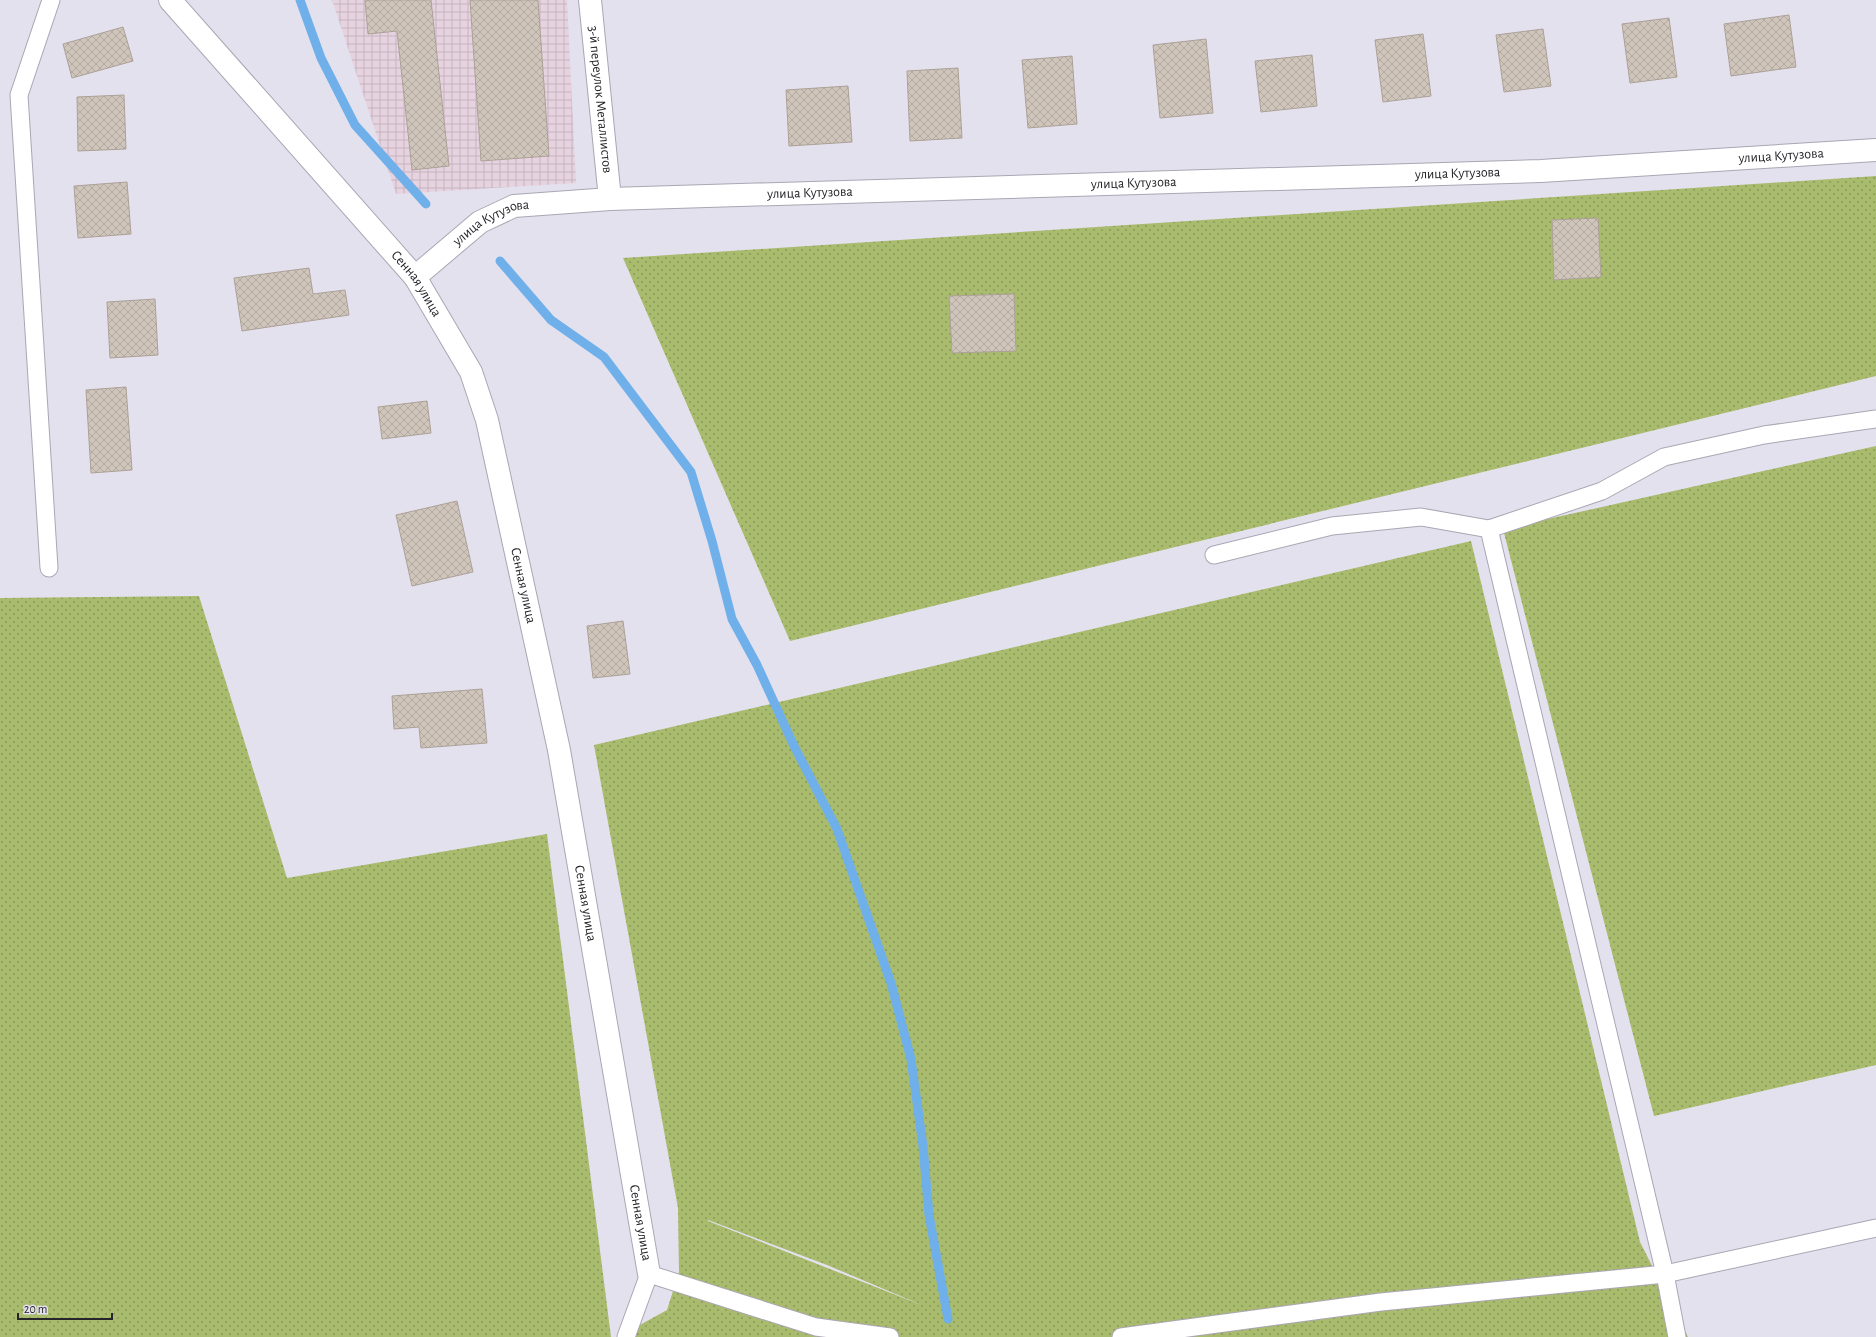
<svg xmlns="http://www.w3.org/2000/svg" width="1876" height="1337" viewBox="0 0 1876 1337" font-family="'Alegreya Sans',sans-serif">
<defs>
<pattern id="industrial-grid" width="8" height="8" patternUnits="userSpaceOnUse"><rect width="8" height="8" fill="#e7d2e0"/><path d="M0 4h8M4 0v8" fill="none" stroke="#c6b4c0"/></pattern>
<pattern id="green-dots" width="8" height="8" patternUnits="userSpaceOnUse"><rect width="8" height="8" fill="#a9bb6d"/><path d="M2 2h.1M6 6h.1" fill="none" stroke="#89985a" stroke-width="1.8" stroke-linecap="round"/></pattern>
<pattern id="building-cross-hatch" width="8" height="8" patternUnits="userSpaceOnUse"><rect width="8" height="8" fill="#d0c5bb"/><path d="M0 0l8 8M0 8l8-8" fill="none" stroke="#b2a9a1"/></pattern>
</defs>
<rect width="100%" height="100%" fill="#e4e1ee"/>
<polygon fill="url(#industrial-grid)" points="332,0 567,0 576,183 396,194"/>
<g fill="url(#green-dots)" fill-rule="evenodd">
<polygon points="1876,176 1876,376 790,641 623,258"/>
<polygon points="1876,446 1876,1065 1654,1116 1503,529"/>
<path d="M 1471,541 L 1640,1242 L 1688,1337 L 618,1337 L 667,1310 L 679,1272 L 678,1208 L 594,745 ZM 708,1220 L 827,1265 L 924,1306 L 708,1221 Z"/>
<polygon points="199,596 287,878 547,834 611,1337 0,1337 0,598"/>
</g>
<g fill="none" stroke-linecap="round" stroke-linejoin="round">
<g stroke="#70b0ea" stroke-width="9">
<polyline points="300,0 321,58 355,125 426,204"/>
<polyline points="500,261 551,320 604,357 691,472 712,541 732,619 757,665 794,746 837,829 891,983 911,1059 923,1146 929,1215 948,1319"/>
</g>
</g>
<g fill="url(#building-cross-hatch)" stroke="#aca198">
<polygon points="365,0 431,0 449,166 412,170 397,31 368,34"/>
<polygon points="470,0 538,0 549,156 481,161"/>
<polygon points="1789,15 1796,67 1731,76 1724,24"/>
<polygon points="1669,18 1677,77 1630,83 1622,24"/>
<polygon points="123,27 133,61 72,78 63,44"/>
<polygon points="1543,29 1551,86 1504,92 1496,35"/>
<polygon points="1423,34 1431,96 1383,102 1375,40"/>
<polygon points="1206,39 1213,113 1160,118 1153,45"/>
<polygon points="1312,55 1317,106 1261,112 1255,61"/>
<polygon points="1072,56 1077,124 1028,128 1022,60"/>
<polygon points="958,68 962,138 910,141 907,71"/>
<polygon points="848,86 852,142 789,146 786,90"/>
<polygon points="124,95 126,149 78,151 77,97"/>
<polygon points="127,182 131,234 78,238 74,186"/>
<polygon points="1598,218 1601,277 1554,280 1552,220"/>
<polygon points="309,268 313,294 345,290 349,315 242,331 234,278"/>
<polygon points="1014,294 1016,351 952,353 949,296"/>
<polygon points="155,299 158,355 110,358 107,302"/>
<polygon points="126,387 132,470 91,473 86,390"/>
<polygon points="427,401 431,433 382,439 378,407"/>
<polygon points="457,501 473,572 412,586 396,515"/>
<polygon points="623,621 630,674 593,678 587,626"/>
<polygon points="482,689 487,743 421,748 419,727 394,729 392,696"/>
</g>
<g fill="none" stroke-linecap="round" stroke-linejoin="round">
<g stroke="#aaa6b3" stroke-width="19">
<g id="lane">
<polyline points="1489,529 1665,1274 1677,1337"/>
<polyline points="1214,555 1332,526 1421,517 1489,529 1602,491 1664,457 1764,435 1876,419"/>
<polyline points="49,568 19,95 51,0"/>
<polyline points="626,1337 649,1274 816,1327 890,1337"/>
<polyline points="1121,1337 1381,1302 1665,1274 1876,1228"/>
</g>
</g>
<g stroke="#aaa6b3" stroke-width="24">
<g id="street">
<path id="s1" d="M 170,0 L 415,277 L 471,372 L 487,420 L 559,750 L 649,1274"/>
<path id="s2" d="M 590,0 L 610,199"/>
<path id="s3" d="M 415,277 L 480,222 L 514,206 L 610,199 L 1541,171 L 1876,150"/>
</g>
</g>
<use href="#lane" stroke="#fff" stroke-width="17"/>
<use href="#street" stroke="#fff" stroke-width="22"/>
</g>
<g text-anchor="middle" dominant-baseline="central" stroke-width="3.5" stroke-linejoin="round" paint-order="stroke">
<g font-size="14" fill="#26252a" stroke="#e4e1ee">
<text stroke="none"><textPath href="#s2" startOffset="100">3-й переулок Металлистов</textPath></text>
<text stroke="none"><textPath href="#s3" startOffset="1391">улица Кутузова</textPath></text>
<text stroke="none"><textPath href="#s3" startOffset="1067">улица Кутузова</textPath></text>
<text stroke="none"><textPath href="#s3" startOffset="743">улица Кутузова</textPath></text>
<text stroke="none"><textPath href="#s3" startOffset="419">улица Кутузова</textPath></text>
<text stroke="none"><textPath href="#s3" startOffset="95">улица Кутузова</textPath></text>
<text stroke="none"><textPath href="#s1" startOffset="376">Сенная улица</textPath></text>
<text stroke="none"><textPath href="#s1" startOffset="700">Сенная улица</textPath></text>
<text stroke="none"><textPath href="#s1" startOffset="1024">Сенная улица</textPath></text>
<text stroke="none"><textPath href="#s1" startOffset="1348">Сенная улица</textPath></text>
</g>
</g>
<path d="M18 1313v6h94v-6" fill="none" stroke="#26252a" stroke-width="2"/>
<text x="24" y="1313" font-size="12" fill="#26252a" stroke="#e4e1ee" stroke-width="3" paint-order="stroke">20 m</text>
</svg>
